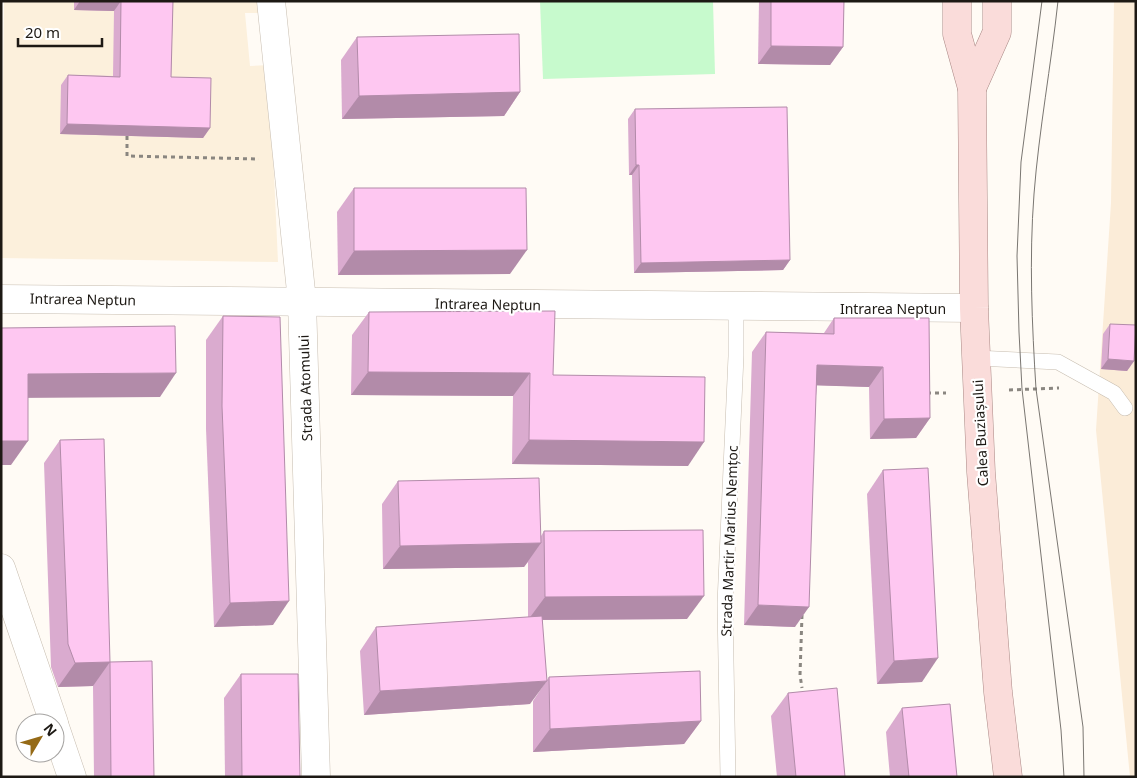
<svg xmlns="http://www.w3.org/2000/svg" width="1137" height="778" viewBox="0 0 1137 778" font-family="'Noto Sans',sans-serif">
<rect width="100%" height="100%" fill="#fffbf5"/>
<polygon fill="#fbecd8" points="1114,1 1136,1 1136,777 1130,777 1096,430 1111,203"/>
<polygon fill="#fcf0dc" points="4,1 258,1 263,13 245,13 250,66 269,65 278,262 1,258"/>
<polygon fill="#c7facd" points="540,1 713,1 715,74 543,79"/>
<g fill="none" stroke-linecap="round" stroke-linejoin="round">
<g stroke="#c7bdb0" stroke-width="16">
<g id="service">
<polyline points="976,358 1058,362 1114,393 1125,408"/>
<polyline points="728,777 725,603 736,356 736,306"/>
</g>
</g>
<g stroke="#c7bdb0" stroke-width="29">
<g id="minor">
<polyline points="271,1 302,301 316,777"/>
<polyline points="1,299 974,308"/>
<polyline points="1,568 54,723"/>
<polyline points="55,727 72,777"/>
</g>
</g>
<g stroke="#aa8885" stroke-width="29">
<g id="primary">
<polyline points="957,1 957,34 972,88 974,308 981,472 998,692 1008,777"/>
<polyline points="972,88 997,32 997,1"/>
</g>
</g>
<g stroke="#8a8680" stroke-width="3" stroke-dasharray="4 4" stroke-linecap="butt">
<polyline points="127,136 127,156 259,159"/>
<polyline points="1009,390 1059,388"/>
<polyline points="927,393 946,393"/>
<polyline points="802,615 800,675 802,688"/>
</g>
<use href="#service" stroke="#fff" stroke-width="15"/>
<use href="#minor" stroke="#fff" stroke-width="28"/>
<use href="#primary" stroke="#fadcda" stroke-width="28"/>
<g stroke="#7a7671" stroke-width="1">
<polyline points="1042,1 1021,162 1017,256 1019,332 1022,389 1061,730 1064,777"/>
<path d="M 1058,1 C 1051,66 1039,130 1034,194 C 1029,259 1032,325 1036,389 L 1083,727 L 1084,777"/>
</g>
</g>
<g fill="#daabcf">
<polygon points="74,1 173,1 171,77 210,128 203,138 60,134 61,85 68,75 113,76 114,11 74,10"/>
<polygon points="759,1 844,1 843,47 830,65 758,64"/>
<polygon points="357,37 520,92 504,116 342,119 341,60"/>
<polygon points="635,109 790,260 783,270 634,273 632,175 629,175 628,119"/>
<polygon points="354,188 510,274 338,275 337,212"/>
<polygon points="369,312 553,375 688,466 512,464 513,396 351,395 352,335"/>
<polygon points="223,316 273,625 214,627 206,429 206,340"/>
<polygon points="834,318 929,318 930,418 916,438 870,439 869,387 817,385 795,627 744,625 752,352 766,332 824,333"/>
<polygon points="1110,324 1134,361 1127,371 1101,369 1103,334"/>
<polygon points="60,440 110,662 154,777 94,777 93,686 58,687 51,667 44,463"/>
<polygon points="883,470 922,682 877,684 867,494"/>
<polygon points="398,481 541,536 544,531 687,619 543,620 530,704 364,715 360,651 376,627 528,617 528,562 524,567 383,569 382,504"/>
<polygon points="241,674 300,777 225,777 224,698"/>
<polygon points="549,677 701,721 684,744 533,752 533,701"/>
<polygon points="788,693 845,777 777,777 771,716"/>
<polygon points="902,708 957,777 890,777 886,732"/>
</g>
<g fill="#b28ba9">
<polygon points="80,1 121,1 114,11 74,10"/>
<polygon points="771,46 843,47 830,65 758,64"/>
<polygon points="520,92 504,116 342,119 359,96"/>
<polygon points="67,124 210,128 203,138 60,134"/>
<polygon points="636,165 639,165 632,175 629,175"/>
<polygon points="527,250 510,274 338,275 354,251"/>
<polygon points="790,260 783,270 634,273 641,263"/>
<polygon points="1108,359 1134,361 1127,371 1101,369"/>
<polygon points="817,365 883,367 869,387 803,385"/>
<polygon points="368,372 530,373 513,396 351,395"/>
<polygon points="176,373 160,397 11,398 28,374"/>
<polygon points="930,418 916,438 870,439 884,419"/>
<polygon points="529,440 704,442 688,466 512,464"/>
<polygon points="1,441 28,441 11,465 1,465"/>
<polygon points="541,543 524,567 383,569 400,546"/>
<polygon points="704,596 687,619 528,620 545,597"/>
<polygon points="289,601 273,625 214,627 230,603"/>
<polygon points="758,605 809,607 795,627 744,625"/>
<polygon points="938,658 922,682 877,684 894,661"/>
<polygon points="110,662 93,686 58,687 75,663"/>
<polygon points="547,681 530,704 364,715 380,691"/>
<polygon points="701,721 684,744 533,752 550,729"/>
</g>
<g fill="#fec7f1" stroke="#b28ba9">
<polygon points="121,1 173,1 171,77 211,78 210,128 67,124 68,75 120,77"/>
<polygon points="771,1 844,1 843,47 771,46"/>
<polygon points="519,34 520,92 359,96 357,37"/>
<polygon points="787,107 790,260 641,263 639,165 636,165 635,109"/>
<polygon points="354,188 526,188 527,250 354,251"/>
<polygon points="555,311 553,375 705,377 704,442 529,440 530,373 368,372 369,312"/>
<polygon points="223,316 280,317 289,601 230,603 222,406"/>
<polygon points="834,318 929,318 930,418 884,419 883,367 817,365 809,607 758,605 766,332 834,334"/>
<polygon points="1110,324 1136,325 1134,361 1108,359"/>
<polygon points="175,326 176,373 28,374 28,441 1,441 1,328"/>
<polygon points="104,439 110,662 75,663 68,644 60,440"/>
<polygon points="928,468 938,658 894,661 883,470"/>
<polygon points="539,478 541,543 400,546 398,481"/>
<polygon points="703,530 704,596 545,597 544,531"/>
<polygon points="542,616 547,681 380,691 376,627"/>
<polygon points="152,661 154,777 111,777 110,662"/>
<polygon points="700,671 701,721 550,729 549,677"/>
<polygon points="241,674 298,674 300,777 242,777"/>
<polygon points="837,688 845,777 796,777 788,693"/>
<polygon points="950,704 957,777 909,777 902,708"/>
</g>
<g text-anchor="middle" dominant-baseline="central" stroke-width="4.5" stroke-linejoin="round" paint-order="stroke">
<g font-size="14" fill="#1d1914" stroke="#fff">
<text transform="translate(83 299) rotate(1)">Intrarea Neptun</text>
<text transform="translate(488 304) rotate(1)">Intrarea Neptun</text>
<text x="893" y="308">Intrarea Neptun</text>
<text transform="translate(305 388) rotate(-92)">Strada Atomului</text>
<text transform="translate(980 433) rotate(-93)">Calea Buziașului</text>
<text transform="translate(729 541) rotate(-88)">Strada Martir Marius Nemțoc</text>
</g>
</g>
<rect width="1137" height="778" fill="none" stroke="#1d1914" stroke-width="5"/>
<g transform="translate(40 738) rotate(52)"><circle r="24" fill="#ffffff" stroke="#a5a3a1"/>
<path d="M0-4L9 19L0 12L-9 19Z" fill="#956a16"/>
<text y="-8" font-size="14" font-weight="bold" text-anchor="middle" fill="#1d1914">N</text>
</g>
<path d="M18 38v8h84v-8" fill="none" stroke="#1d1914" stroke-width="2.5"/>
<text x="25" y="38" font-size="15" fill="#1d1914" stroke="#ffffff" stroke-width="4" paint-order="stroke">20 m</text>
</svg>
